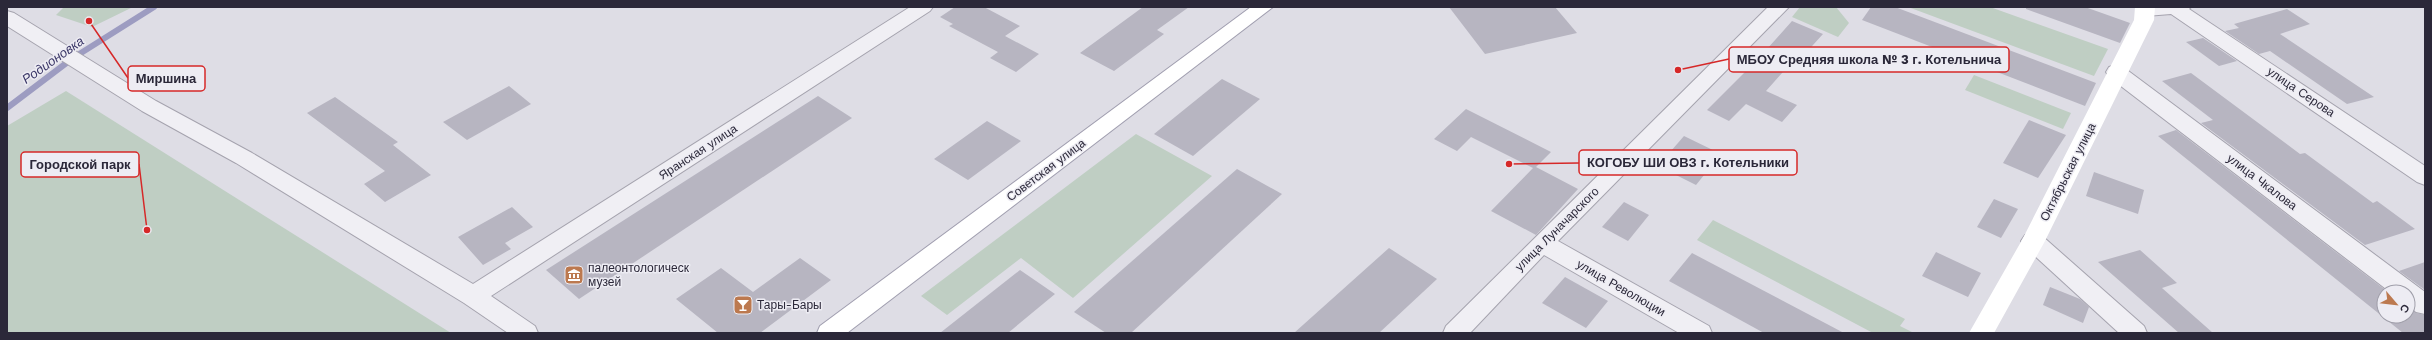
<svg xmlns="http://www.w3.org/2000/svg" width="2432" height="340" viewBox="0 0 2432 340" font-family="'Work Sans',sans-serif">
<rect width="100%" height="100%" fill="#dedde5"/>
<g fill="#bfcec3">
<polygon points="64,7 133,7 92,27 56,15"/>
<polygon points="1800,7 1836,7 1849,23 1838,37 1792,17"/>
<polygon points="1908,7 1990,7 2108,49 2094,76"/>
<polygon points="1974,75 2071,113 2063,129 1965,90"/>
<polygon points="66,91 451,333 7,333 7,126"/>
<polygon points="1136,134 1212,176 1073,298 1021,258 947,315 921,296"/>
<polygon points="1713,220 1905,319 1900,326 1914,333 1873,333 1697,240"/>
</g>
<g fill="none" stroke-linecap="round" stroke-linejoin="round">
<polyline stroke="#9d9cc1" stroke-width="6" points="7,108 73,58 154,7"/>
</g>
<g fill="#b7b5c1">
<polygon points="955,7 984,7 1020,26 1005,36 1039,54 1016,72 990,58 998,52 949,26 953,24 940,17"/>
<polygon points="1143,7 1189,7 1157,30 1164,34 1114,71 1080,53"/>
<polygon points="1449,7 1555,7 1577,33 1485,54"/>
<polygon points="1871,7 1895,7 2096,83 2085,106 1862,20"/>
<polygon points="2026,7 2085,7 2130,23 2120,43 2026,9"/>
<polygon points="2287,9 2310,24 2280,34 2374,97 2347,104 2270,51 2259,54 2225,31 2239,28 2234,24"/>
<polygon points="1792,21 1823,34 1803,56 1799,54 1766,91 1797,105 1782,122 1746,104 1729,121 1707,110 1758,59"/>
<polygon points="2203,38 2237,61 2219,66 2186,42"/>
<polygon points="2191,73 2300,154 2305,153 2373,203 2377,201 2415,229 2365,245 2201,123 2213,120 2162,81"/>
<polygon points="1222,79 1260,99 1193,156 1154,134"/>
<polygon points="509,86 531,104 467,140 443,122"/>
<polygon points="818,96 852,118 579,299 546,270"/>
<polygon points="335,97 398,142 393,145 431,175 385,202 364,184 385,171 307,113"/>
<polygon points="1466,109 1551,152 1536,167 1578,189 1536,235 1491,211 1533,168 1471,137 1457,151 1434,139"/>
<polygon points="2029,120 2066,135 2038,178 2003,163"/>
<polygon points="987,121 1021,141 968,180 934,159"/>
<polygon points="2176,130 2388,292 2384,292 2384,316 2408,316 2408,307 2416,313 2425,315 2425,333 2403,333 2158,136"/>
<polygon points="1684,136 1721,154 1696,185 1658,166"/>
<polygon points="1237,169 1282,194 1131,333 1106,333 1074,312"/>
<polygon points="2094,172 2144,190 2138,214 2086,196"/>
<polygon points="1994,199 2018,209 2001,238 1977,227"/>
<polygon points="1624,202 1649,215 1628,241 1602,227"/>
<polygon points="512,207 533,227 505,243 511,249 483,265 458,237"/>
<polygon points="1389,248 1437,279 1379,333 1294,333"/>
<polygon points="2140,250 2177,283 2162,288 2213,333 2179,333 2098,262"/>
<polygon points="1936,252 1981,273 1968,297 1922,276"/>
<polygon points="1692,253 1844,333 1764,333 1669,281"/>
<polygon points="800,258 831,280 760,333 718,333 676,299 721,268 753,292"/>
<polygon points="2425,262 2425,290 2399,271"/>
<polygon points="1020,270 1055,294 1008,333 940,333"/>
<polygon points="1565,277 1608,301 1586,328 1542,303"/>
<polygon points="2050,287 2080,299 2089,307 2083,323 2043,305"/>
</g>
<g fill="none" stroke-linecap="round" stroke-linejoin="round">
<g stroke="#a5a3ae" stroke-width="2">
<g id="street">
<polygon points="910,7 933,7 930,11 491,296 535,326 538,333 508,333 464,303 236,163 142,111 7,26 7,11 14,13 156,101 252,153 473,284"/>
<polygon points="1768,7 1789,7 1558,241 1709,326 1712,333 1679,333 1544,255 1470,333 1443,333 1446,326"/>
<polygon points="2138,7 2191,7 2189,9 2425,166 2425,185 2417,182 2171,14 2146,16 2139,14 2136,10"/>
<polygon points="2116,65 2123,67 2425,292 2425,314 2416,312 2408,305 2408,292 2390,292 2109,77 2106,72 2109,67"/>
<polygon points="2033,232 2041,235 2144,326 2147,333 2119,333 2025,247 2021,241 2025,235"/>
</g>
</g>
<g stroke="#a09eaf" stroke-width="2">
<polygon id="primary" points="1251,7 1273,7 847,333 817,333 820,326"/>
</g>
<use href="#street" fill="#f0eff4" fill-rule="evenodd"/>
<polygon fill="#fff" fill-rule="evenodd" points="2135,7 2155,7 2154,20 2045,241 1994,333 1969,333 2022,240 2134,20"/>
<use href="#primary" fill="#fff" fill-rule="evenodd"/>
</g>
<defs>
<g id="museum-square" transform="scale(1)"><rect x="-9" y="-9" width="18" height="18" rx="4" fill="#bc794f" stroke="#edecf3"/><path d="M0-6L6-3V-2H-6V-3ZM-5-1h2V3h-2ZM-1-1h2V3h-2ZM3-1h2V3H3ZM-6 4H6V6H-6Z" fill="#fff"/></g>
<g id="bar-square" transform="scale(1)"><rect x="-9" y="-9" width="18" height="18" rx="4" fill="#bc794f" stroke="#edecf3"/><path d="M-6-5H6L.8 .8V4.5H3.5V6h-7V4.5H-.8V.8Z" fill="#fff"/></g>
</defs>
<g fill-rule="evenodd">
<use href="#museum-square" x="574" y="275"/>
<use href="#bar-square" x="743" y="305"/>
</g>
<g text-anchor="middle" dominant-baseline="central" stroke-width="3" stroke-linejoin="round" paint-order="stroke">
<g font-size="12" fill="#2b2839" stroke="#edecf3">
<text transform="translate(2301 92) rotate(34)">улица Серова</text>
<text transform="translate(698 152) rotate(-33)">Яранская улица</text>
<text transform="translate(1046 170) rotate(-37)">Советская улица</text>
<text transform="translate(2068 172) rotate(-63)">Октябрьская улица</text>
<text transform="translate(2262 182) rotate(37)">улица Чкалова</text>
<text transform="translate(1557 229) rotate(-45)">улица Луначарского</text>
<text transform="translate(1621 288) rotate(30)">улица Революции</text>
</g>
<g font-size="12" fill="#2b2839" stroke="#edecf3" text-anchor="start">
<text x="588" y="268">палеонтологическ<tspan x="588" dy="14">музей</tspan></text>
<text x="757" y="305">Тары-Бары</text>
</g>
<g font-size="13" font-style="italic" fill="#3c3868" stroke="#edecf3">
<text transform="translate(53 60) rotate(-35)">Родионовка</text>
</g>
</g>
<path fill="none" stroke="#d62828" stroke-width="1.5" d="M1678 70L1729 59M89 21L128 78M1509 164L1579 163M147 230L139 164"/>
<g fill="#d62828" stroke="#edecf3" stroke-width="1.5">
<circle cx="1678" cy="70" r="4"/>
<circle cx="89" cy="21" r="4"/>
<circle cx="1509" cy="164" r="4"/>
<circle cx="147" cy="230" r="4"/>
</g>
<g fill="#edecf3" stroke="#d62828" stroke-width="1.5">
<rect x="1729" y="47" width="280" height="25" rx="4"/>
<rect x="128" y="66" width="77" height="25" rx="4"/>
<rect x="1579" y="150" width="218" height="25" rx="4"/>
<rect x="21" y="152" width="118" height="25" rx="4"/>
</g>
<g font-size="13" text-anchor="middle" font-weight="bold" fill="#2b2839">
<text x="1869" y="64">МБОУ Средняя школа № 3 г. Котельнича</text>
<text x="166" y="83">Миршина</text>
<text x="1688" y="167">КОГОБУ ШИ ОВЗ г. Котельники</text>
<text x="80" y="169">Городской парк</text>
</g>
<rect width="2432" height="340" fill="none" stroke="#2b2839" stroke-width="16"/>
<g transform="translate(2396 304) rotate(118)"><circle r="19" fill="#edecf3" stroke="#9f9ea9"/>
<path d="M0-3L7 15L0 10L-7 15Z" fill="#bc794f"/>
<text y="-6" font-size="11" font-weight="bold" text-anchor="middle" fill="#2b2839">С</text>
</g>
</svg>
